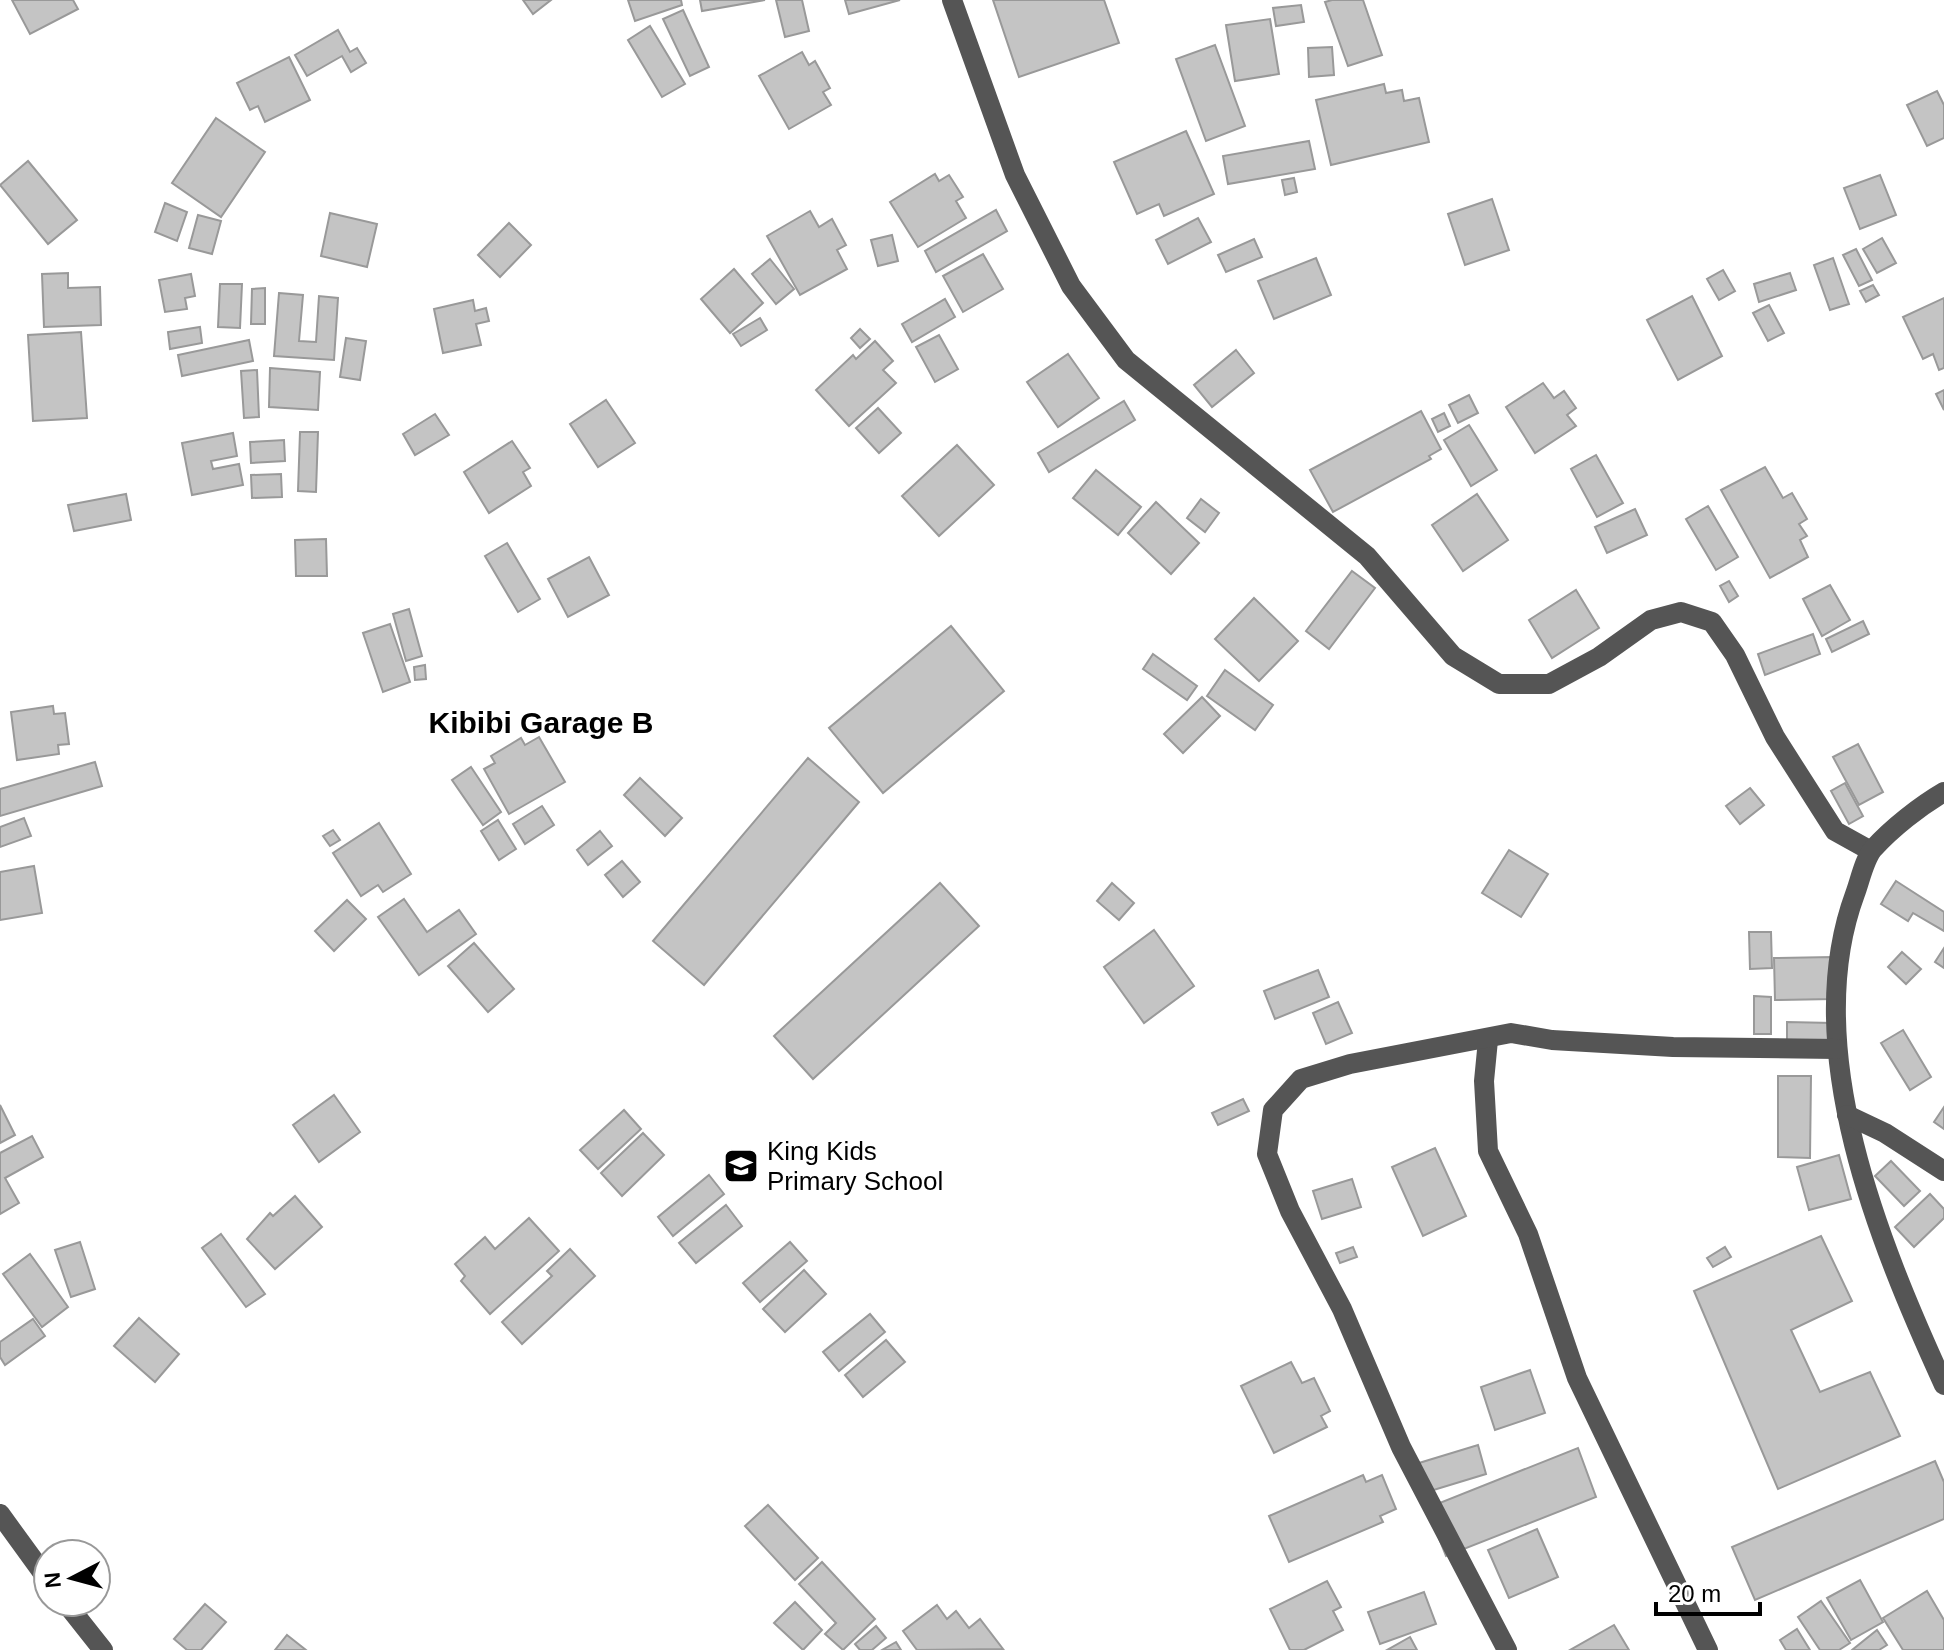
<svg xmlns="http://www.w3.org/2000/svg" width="1944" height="1650" viewBox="0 0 1944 1650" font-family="Arial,sans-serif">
<rect width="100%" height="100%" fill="#fff"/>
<g fill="#c4c4c4" stroke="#999" stroke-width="2">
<polygon points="12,0 73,0 78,9 30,34"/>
<polygon points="523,0 551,0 533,14"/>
<polygon points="628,0 681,0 682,5 635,21"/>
<polygon points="700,0 765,0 702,11"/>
<polygon points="776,0 802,0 809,31 785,37"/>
<polygon points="845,0 900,0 849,14"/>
<polygon points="993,0 1104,0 1119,43 1019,77"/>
<polygon points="1332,0 1363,0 1382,55 1348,66 1325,2"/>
<polygon points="1301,5 1304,22 1276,26 1273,8"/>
<polygon points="683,10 709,67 690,76 663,19"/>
<polygon points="1270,19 1279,74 1235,81 1226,25"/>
<polygon points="650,26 685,84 662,97 628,40"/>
<polygon points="338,30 350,52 357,48 366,63 351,72 342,56 307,76 295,55"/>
<polygon points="1215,45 1245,126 1206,141 1176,59"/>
<polygon points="1332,47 1334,75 1309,77 1308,48"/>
<polygon points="802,52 809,65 815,61 830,88 823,92 831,105 789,129 759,76"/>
<polygon points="289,57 310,100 265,122 258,106 250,110 237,83"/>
<polygon points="1384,84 1386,93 1402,90 1404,101 1419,98 1429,142 1331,165 1316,100"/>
<polygon points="1937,91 1944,105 1944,138 1927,146 1907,105"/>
<polygon points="216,118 265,152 221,217 172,183"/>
<polygon points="1186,131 1214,194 1164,216 1159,204 1137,214 1114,162"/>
<polygon points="1309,141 1315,169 1228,184 1223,156"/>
<polygon points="28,161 77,220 48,244 0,185"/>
<polygon points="935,174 939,181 949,175 963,197 956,201 966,218 918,247 890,202"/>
<polygon points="1880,175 1896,215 1860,229 1844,188"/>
<polygon points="1294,178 1297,192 1285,195 1282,180"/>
<polygon points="1492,199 1509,250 1465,265 1448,214"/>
<polygon points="165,203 187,212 177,241 155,232"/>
<polygon points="996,210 1007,231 936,272 925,251"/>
<polygon points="810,211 819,227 832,219 846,245 837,250 847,269 800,295 767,236"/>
<polygon points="330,213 377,224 367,267 321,256"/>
<polygon points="198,215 221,221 212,254 189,248"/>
<polygon points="1198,218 1211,242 1168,264 1156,240"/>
<polygon points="509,223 531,245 500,277 478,255"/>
<polygon points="892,235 898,261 878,266 871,240"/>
<polygon points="1882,238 1896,263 1877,273 1863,249"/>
<polygon points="1254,239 1262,257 1226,272 1218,255"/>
<polygon points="1856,249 1872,280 1859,286 1843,255"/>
<polygon points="983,254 1003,289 963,312 943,276"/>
<polygon points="1316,258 1331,295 1274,319 1258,281"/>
<polygon points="1833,258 1849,304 1830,310 1814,265"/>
<polygon points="770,259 794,289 776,304 752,274"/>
<polygon points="734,269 763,303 730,333 701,299"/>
<polygon points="1723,270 1735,291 1719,300 1707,279"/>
<polygon points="68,273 68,288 100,287 101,325 44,327 42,274"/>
<polygon points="1790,273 1796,290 1759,302 1754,284"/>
<polygon points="191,274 195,296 185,298 187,309 165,312 159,280"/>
<polygon points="220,284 242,284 240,328 218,327"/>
<polygon points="1873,285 1879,295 1866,302 1860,291"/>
<polygon points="265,288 265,324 251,324 252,289"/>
<polygon points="279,293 303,295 299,341 316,342 319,296 338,298 334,360 274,356"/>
<polygon points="1692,296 1722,356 1678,380 1647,320"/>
<polygon points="1944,298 1944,368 1939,370 1933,354 1923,359 1903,317"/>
<polygon points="945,299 955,317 912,342 902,324"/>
<polygon points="473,300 475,311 486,308 489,321 476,324 481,345 443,353 434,309"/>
<polygon points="1769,305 1784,333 1768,341 1753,313"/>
<polygon points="760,318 767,330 741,346 733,334"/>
<polygon points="200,327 202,343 170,349 168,332"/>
<polygon points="860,329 870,339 860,348 851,338"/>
<polygon points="81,332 87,418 33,421 28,335"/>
<polygon points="939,335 958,369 935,382 916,347"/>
<polygon points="346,338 366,341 360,380 340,377"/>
<polygon points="249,340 253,361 182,376 178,355"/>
<polygon points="875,341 893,361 883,370 896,383 849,426 816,390 853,355 856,359"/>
<polygon points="1236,350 1254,373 1212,407 1194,385"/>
<polygon points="1068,354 1099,398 1058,427 1027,382"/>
<polygon points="270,368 320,372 318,410 269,407"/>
<polygon points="257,370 259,417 244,418 241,371"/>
<polygon points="1543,383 1554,398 1564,391 1576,408 1567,415 1576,426 1535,453 1506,407"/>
<polygon points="1944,390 1944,410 1936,394"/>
<polygon points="1469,395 1478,413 1458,423 1449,405"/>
<polygon points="606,400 635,443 598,467 570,424"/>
<polygon points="1124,401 1135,420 1049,472 1038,453"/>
<polygon points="878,408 901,433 879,453 856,428"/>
<polygon points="1421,411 1441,449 1429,456 1431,459 1333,512 1310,470"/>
<polygon points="1444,413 1450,426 1438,432 1432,419"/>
<polygon points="435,414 449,435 415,455 403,434"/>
<polygon points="1469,425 1497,470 1471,486 1444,440"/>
<polygon points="300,432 318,432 316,492 298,491"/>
<polygon points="233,433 237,456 211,461 213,469 239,464 243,485 192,495 182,443"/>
<polygon points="284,440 285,461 251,463 250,442"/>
<polygon points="512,441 530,468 523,472 531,486 489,513 464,472"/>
<polygon points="957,445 994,485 939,536 902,496"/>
<polygon points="1596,455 1623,503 1597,517 1571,469"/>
<polygon points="1765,467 1783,498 1792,493 1807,519 1799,524 1807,536 1800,540 1808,557 1770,578 1721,490"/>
<polygon points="1096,470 1141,507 1118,535 1073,498"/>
<polygon points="281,474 282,497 252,498 251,475"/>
<polygon points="126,494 131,520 74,531 68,505"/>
<polygon points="1477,494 1508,540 1463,571 1432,525"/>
<polygon points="1201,499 1219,513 1205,532 1187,518"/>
<polygon points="1156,502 1199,543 1171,574 1128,533"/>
<polygon points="1708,506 1738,557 1716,570 1686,519"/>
<polygon points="1635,509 1647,535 1607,553 1595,527"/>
<polygon points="326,539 327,576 296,576 295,540"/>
<polygon points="507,543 540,599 518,612 485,556"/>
<polygon points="589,557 609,595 568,617 548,579"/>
<polygon points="1352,571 1375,588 1329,649 1306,631"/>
<polygon points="1729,581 1738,596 1729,602 1720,586"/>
<polygon points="1830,585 1850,620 1822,636 1803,599"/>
<polygon points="1576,590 1599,628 1552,658 1529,620"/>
<polygon points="1254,598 1298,641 1259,681 1215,639"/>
<polygon points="409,609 422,656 406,661 393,614"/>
<polygon points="1863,621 1869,634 1832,652 1826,639"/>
<polygon points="390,624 410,682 383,692 363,633"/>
<polygon points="951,626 1004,691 883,793 829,728"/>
<polygon points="1813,634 1820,654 1765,675 1758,654"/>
<polygon points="1153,654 1197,686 1187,700 1143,669"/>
<polygon points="425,665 426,679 415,680 414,667"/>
<polygon points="1225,670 1273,705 1255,730 1207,696"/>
<polygon points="1202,697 1220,716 1183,753 1164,734"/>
<polygon points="53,706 54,714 65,713 69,744 58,745 59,754 17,760 11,712"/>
<polygon points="539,737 565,782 509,814 484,769 495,763 491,756 521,738 525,745"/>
<polygon points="1858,744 1883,792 1859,805 1833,757"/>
<polygon points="808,758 859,802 704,985 653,941"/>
<polygon points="95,762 102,786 0,816 0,789"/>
<polygon points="471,767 501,812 483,825 452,780"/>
<polygon points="640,778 682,818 665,836 624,795"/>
<polygon points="1845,783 1863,816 1849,824 1831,791"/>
<polygon points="1750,788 1764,805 1740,824 1726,806"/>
<polygon points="542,806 554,825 525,844 513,824"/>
<polygon points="24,818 31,836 0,847 0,827"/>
<polygon points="498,820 516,849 499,860 481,831"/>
<polygon points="379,823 411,874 383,892 378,885 361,896 333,853"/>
<polygon points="333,830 340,840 330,846 323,836"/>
<polygon points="600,831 612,846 588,865 577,850"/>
<polygon points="1509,850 1548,874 1521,917 1482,893"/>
<polygon points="622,861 640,882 623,897 605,875"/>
<polygon points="34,866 42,913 0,920 0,872"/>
<polygon points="1896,881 1944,912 1944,931 1913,913 1908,921 1881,904"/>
<polygon points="940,883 979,926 813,1079 774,1036"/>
<polygon points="1112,883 1134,903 1119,920 1097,901"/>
<polygon points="404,899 427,932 459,910 476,934 419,975 378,917"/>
<polygon points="347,900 366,919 334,951 315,931"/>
<polygon points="1154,930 1194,986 1144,1023 1104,967"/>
<polygon points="1749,932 1771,932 1772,968 1750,969"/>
<polygon points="474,943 514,989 488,1012 448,966"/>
<polygon points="1944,948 1944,968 1935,962"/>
<polygon points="1902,952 1921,969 1906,984 1888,967"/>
<polygon points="1832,957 1833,999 1775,1000 1774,958"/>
<polygon points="1318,970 1329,997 1275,1019 1264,991"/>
<polygon points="1754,996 1771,997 1771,1034 1754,1034"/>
<polygon points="1338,1002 1352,1033 1326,1044 1313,1013"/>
<polygon points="1787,1022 1832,1023 1832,1042 1787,1041"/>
<polygon points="1903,1030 1931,1077 1910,1090 1881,1043"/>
<polygon points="1778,1076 1811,1076 1810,1158 1778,1157"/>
<polygon points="334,1095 360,1132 319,1162 293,1125"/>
<polygon points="1243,1099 1249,1111 1218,1125 1212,1113"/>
<polygon points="0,1105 15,1135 0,1143"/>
<polygon points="1944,1107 1944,1129 1934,1122"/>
<polygon points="624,1110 641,1129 598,1169 580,1150"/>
<polygon points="643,1133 664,1155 622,1196 601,1173"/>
<polygon points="32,1136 43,1157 5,1178 19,1203 0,1214 0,1153"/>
<polygon points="1435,1148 1466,1216 1423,1236 1392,1167"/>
<polygon points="1839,1155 1851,1199 1809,1210 1797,1167"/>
<polygon points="1891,1161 1920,1191 1904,1206 1875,1176"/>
<polygon points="709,1175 724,1194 673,1236 658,1217"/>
<polygon points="1352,1179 1361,1207 1322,1219 1313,1191"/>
<polygon points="1930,1194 1944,1209 1944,1218 1914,1247 1895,1227"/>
<polygon points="295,1196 322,1227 275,1269 247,1239 270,1213 273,1216"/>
<polygon points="726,1205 742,1226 696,1263 679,1243"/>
<polygon points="529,1218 559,1251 490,1314 461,1281 465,1276 455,1264 485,1237 495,1249"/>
<polygon points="221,1234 265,1294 246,1307 202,1248"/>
<polygon points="1821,1236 1852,1301 1791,1330 1820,1392 1870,1372 1900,1436 1778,1489 1694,1291"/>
<polygon points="80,1242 95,1289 71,1297 55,1250"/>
<polygon points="790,1242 807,1261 760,1302 743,1283"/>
<polygon points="1353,1247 1357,1257 1340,1263 1336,1253"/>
<polygon points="1725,1247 1731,1257 1713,1267 1707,1258"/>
<polygon points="570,1249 595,1276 522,1344 502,1322 552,1276 547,1271"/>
<polygon points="30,1254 68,1307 42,1327 3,1274"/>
<polygon points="804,1270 826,1294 785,1332 763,1309"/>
<polygon points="870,1314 885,1332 839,1371 823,1352"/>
<polygon points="139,1318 179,1354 155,1382 114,1346"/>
<polygon points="33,1319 45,1336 5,1365 0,1357 0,1342"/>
<polygon points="886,1340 905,1362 863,1397 845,1375"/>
<polygon points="1291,1362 1302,1383 1314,1378 1330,1411 1321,1416 1327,1427 1274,1453 1241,1386"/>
<polygon points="1530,1370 1545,1413 1495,1430 1481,1387"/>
<polygon points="1478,1445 1486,1474 1427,1492 1419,1463"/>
<polygon points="1578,1448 1596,1497 1446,1556 1427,1508"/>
<polygon points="1935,1461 1944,1482 1944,1519 1755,1600 1732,1547"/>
<polygon points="1363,1475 1366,1482 1382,1475 1396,1509 1380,1516 1383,1522 1289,1562 1269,1516"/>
<polygon points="768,1505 818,1558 795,1580 745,1526"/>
<polygon points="1537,1529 1558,1577 1509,1598 1488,1550"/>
<polygon points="822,1562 875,1619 843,1650 825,1634 836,1623 799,1584"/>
<polygon points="1860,1580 1883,1622 1851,1640 1827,1598"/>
<polygon points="1327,1581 1341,1607 1333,1611 1343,1630 1304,1650 1290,1650 1270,1609"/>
<polygon points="1927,1591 1944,1620 1944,1650 1903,1650 1883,1618"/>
<polygon points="1424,1592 1436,1624 1380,1644 1368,1612"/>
<polygon points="1821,1601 1850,1643 1839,1650 1820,1650 1798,1617"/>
<polygon points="795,1602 822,1630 803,1650 774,1623"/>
<polygon points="205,1604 226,1622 201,1650 187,1650 174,1639"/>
<polygon points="937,1605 947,1619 956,1611 969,1628 980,1619 1003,1649 917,1650 903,1631"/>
<polygon points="1614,1625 1629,1650 1570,1650"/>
<polygon points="876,1626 886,1638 872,1650 860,1650 855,1644"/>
<polygon points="1797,1629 1810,1650 1786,1650 1780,1640"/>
<polygon points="1877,1630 1887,1645 1879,1650 1852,1650"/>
<polygon points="287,1635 306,1650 275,1650"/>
<polygon points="1410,1637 1417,1650 1387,1650"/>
<polygon points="896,1642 901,1650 882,1650"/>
</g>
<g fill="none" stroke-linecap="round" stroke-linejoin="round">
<g stroke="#555" stroke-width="20">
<polyline points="952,0 1015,175 1071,286 1126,360 1367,556 1453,656 1499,684 1549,684 1599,657 1651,620 1681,612 1712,622 1735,655 1775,737 1835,831 1871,851"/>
<path d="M 1944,792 C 1920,806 1892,828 1873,849 C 1864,860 1860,881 1855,894 C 1798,1048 1880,1245 1944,1385"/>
<polyline points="1488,1040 1484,1081 1488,1151 1528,1234 1577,1378 1708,1650"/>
<polyline points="1847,1115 1885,1133 1944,1171"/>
<polyline points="0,1514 48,1580"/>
<polyline points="65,1602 103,1650"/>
<polyline points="1507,1650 1401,1447 1342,1309 1290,1211 1267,1154 1273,1110 1301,1079 1350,1064 1511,1033 1552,1040 1673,1047 1837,1049"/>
</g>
</g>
<defs>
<g id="school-square" transform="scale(1.8)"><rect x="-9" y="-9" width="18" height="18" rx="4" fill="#000" stroke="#fff"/><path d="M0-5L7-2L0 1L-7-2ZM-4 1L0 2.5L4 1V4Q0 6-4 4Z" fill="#fff"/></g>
</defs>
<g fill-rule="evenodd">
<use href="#school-square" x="741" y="1166"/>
</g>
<g text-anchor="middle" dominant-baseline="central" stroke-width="6" stroke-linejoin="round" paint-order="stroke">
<g font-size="26" fill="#000" stroke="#fff" text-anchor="start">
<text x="767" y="1151">King Kids<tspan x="767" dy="30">Primary School</tspan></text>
</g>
<g font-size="30" font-weight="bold" fill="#000" stroke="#fff">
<text x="541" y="722">Kibibi Garage B</text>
</g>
</g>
<g transform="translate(72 1578) rotate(264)"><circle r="38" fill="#ffffff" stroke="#999999" stroke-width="2"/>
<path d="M0-6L14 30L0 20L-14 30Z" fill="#000000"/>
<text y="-12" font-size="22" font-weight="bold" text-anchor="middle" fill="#000000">N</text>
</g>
<path d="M1656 1602v12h104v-12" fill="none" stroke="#000000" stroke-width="4"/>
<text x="1668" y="1602" font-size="24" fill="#000000" stroke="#ffffff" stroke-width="6" paint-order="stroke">20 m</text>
</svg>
